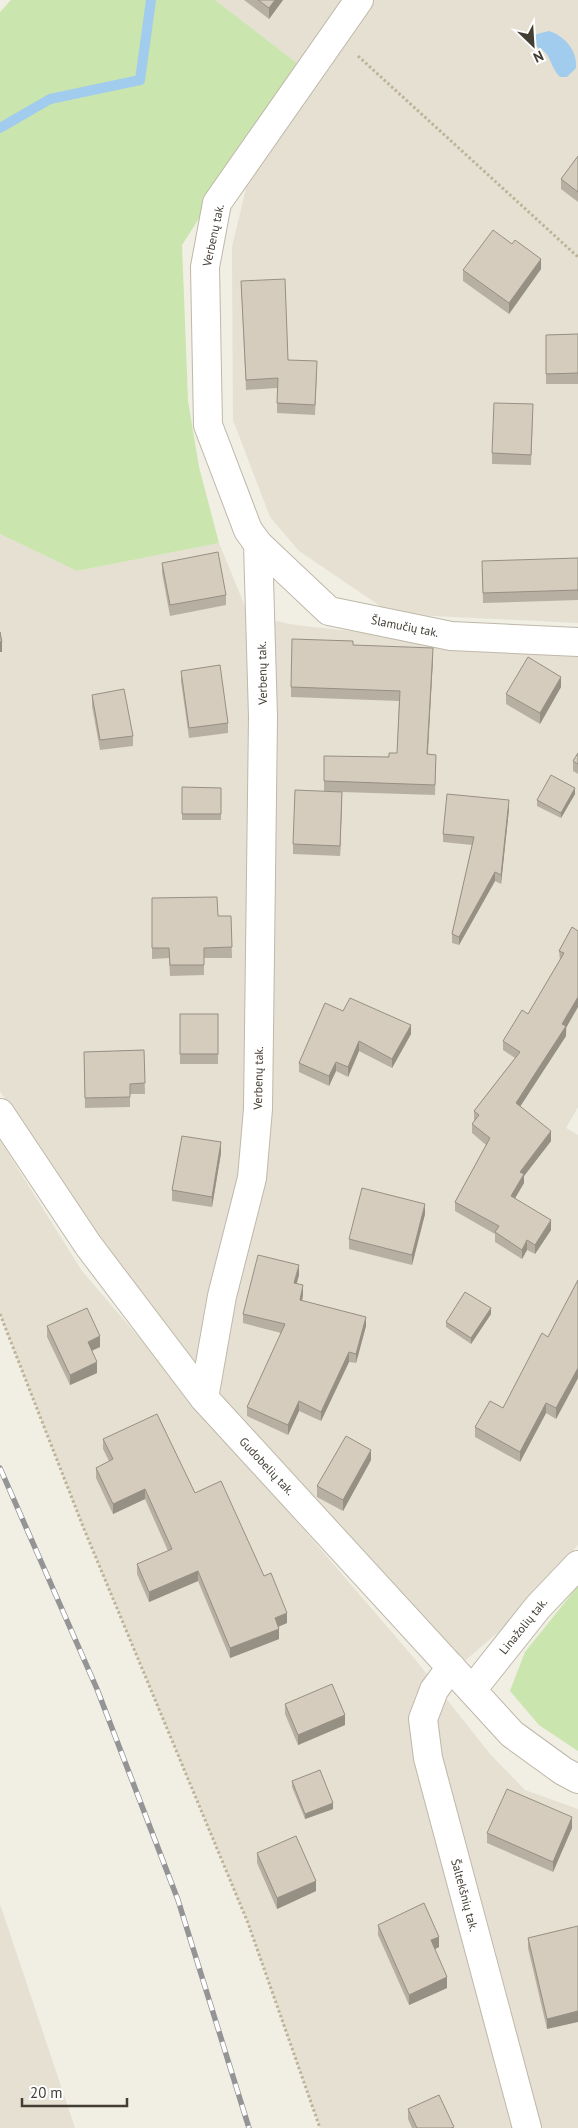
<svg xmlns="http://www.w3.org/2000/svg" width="578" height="2128" viewBox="0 0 578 2128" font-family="'PT Sans',sans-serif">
<rect width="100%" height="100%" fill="#f1eee4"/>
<g fill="#e5e0d2">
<polygon points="215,0 341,0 298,64"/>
<polygon points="370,0 578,0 578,623 392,614 299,551 270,517 233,420 232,247 247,184"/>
<polygon points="0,534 77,571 219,543 249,616 296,625 483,646 578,653 578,1107 566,1128 578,1135 578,1545 510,1622 460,1665 223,1399 109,1259 0,1091"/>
<polygon points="0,1140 82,1271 414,1658 490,1754 525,1790 578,1809 578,2128 320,2128 248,1923 84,1529 0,1314"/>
<polygon points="0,1904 75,2128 0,2128"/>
</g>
<g fill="#cae5ad">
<polygon points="11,0 215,0 298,64 182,245 188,401 199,467 219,543 77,571 0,534 0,12"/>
<polygon points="578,1586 578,1751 539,1725 510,1691 525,1652"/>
</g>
<path fill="#a1ccee" d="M 549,31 C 563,35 578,50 576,68 C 574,71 569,74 567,77 L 560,77 C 548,64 552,51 534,46 L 532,41 L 533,35 Z"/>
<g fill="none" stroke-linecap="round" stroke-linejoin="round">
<polyline stroke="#a1ccee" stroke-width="10" points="0,128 50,99 140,80 151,0"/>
<g stroke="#bfb8aa" stroke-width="30">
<g id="minor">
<polyline points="258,544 329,611 451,636 578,642"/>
<polyline points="0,1113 88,1245 204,1398 512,1734 563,1771 578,1779"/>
<polyline points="204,1398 222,1296 252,1178 258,1109 263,717 258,544 248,530 208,425 205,267 217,203 359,0"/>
<polyline points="451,1667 434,1690 423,1719 428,1758 527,2128"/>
<polyline points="472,1690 538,1607 578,1565"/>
</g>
</g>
<g stroke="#beb298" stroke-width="3" stroke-dasharray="2.5 2.5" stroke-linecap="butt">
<polyline points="358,56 578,257"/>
<polyline points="0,1314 84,1529 248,1923 320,2128"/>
</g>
<use href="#minor" stroke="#fff" stroke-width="28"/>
<g stroke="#949494" stroke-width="5.5">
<polyline id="rail" points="0,1468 97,1689 178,1900 249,2128"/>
</g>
<use href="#rail" stroke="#fff" stroke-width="4" stroke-dasharray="11" stroke-linecap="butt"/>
</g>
<g fill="#b8afa3">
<polygon points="244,0 283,0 269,19"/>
<polygon points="578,156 578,202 561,189 561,179"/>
<polygon points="541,269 509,314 463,281 463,270"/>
<polygon points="241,281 288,360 317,371 315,415 277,413 277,388 246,390"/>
<polygon points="578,334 578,384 546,384 546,335"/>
<polygon points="533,414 531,465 492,464 492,453"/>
<polygon points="578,558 578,600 483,603 482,571"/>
<polygon points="162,563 226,595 226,605 170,616 162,573"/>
<polygon points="353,645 433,658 428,754 436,755 435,795 342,792 340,856 293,854 293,844 324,791 324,781 397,753 399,701 291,697 291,687"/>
<polygon points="181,671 228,723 228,733 189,738 181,681"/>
<polygon points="561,687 540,724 506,704 506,694"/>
<polygon points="92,695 133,736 133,746 100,750 92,706"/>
<polygon points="578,753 578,774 573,771 573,761"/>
<polygon points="182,787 221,788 221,820 182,820"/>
<polygon points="575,794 561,818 537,806 537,800"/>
<polygon points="509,809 501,884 495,881 459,945 452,943 452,934 472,845 443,842 443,834"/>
<polygon points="152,898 218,916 231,916 232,958 204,958 204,975 170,976 169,958 152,959"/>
<polygon points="572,927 566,1036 520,1106 551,1141 524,1176 524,1183 515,1198 551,1230 535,1254 527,1250 522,1259 495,1242 495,1234 455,1211 455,1202 486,1145 472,1133 472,1124 474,1121 474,1111 515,1058 503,1050 503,1041 528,1014 560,960 559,951"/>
<polygon points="343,1011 411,1034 392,1068 359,1051 348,1077 336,1071 329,1086 299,1072 299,1063"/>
<rect x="180" y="1014" width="38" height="50"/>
<polygon points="144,1050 145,1094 130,1094 130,1107 85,1108 84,1052"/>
<polygon points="221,1153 212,1207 172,1201 172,1190"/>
<polygon points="425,1214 412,1265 349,1249 349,1239"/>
<polygon points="299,1275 297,1283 303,1295 302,1301 366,1326 356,1363 349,1362 321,1421 299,1411 288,1435 247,1416 247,1407 281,1333 243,1323 243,1314"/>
<polygon points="578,1280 578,1378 556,1419 546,1413 520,1462 475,1437 475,1427 503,1408 548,1337"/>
<polygon points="491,1314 471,1344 446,1327 446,1322"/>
<polygon points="47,1326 100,1347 92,1351 97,1373 70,1385 47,1337"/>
<polygon points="103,1439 195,1493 264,1576 287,1623 278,1627 279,1639 230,1658 198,1581 149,1602 137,1574 137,1564 168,1551 145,1499 113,1514 96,1478 96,1468 109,1461 103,1449"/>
<polygon points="371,1460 343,1511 317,1497 317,1486"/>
<polygon points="285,1704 345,1725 298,1745 285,1714"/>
<polygon points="292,1781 333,1809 305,1819 292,1787"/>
<polygon points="572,1828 553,1872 487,1843 487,1833"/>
<polygon points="257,1853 316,1891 277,1909 257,1863"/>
<polygon points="378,1925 439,1947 435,1949 447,1988 409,2005 378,1935"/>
<polygon points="578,1926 547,2029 528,1948 528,1938"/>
<polygon points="408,2109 454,2128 412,2128 408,2119"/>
</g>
<g fill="#968f84">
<polygon points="275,0 283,0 269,19 269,8"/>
<polygon points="541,259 541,269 509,314 509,303"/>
<rect x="0" y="642" width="2" height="10"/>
<polygon points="433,648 433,658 427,764 427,754"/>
<polygon points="561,677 561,687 540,724 540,713"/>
<polygon points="575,788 575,794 561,818 561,813"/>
<polygon points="342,792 342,802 340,856 340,846"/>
<polygon points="509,800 509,809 501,884 501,875"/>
<polygon points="495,872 495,881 459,945 459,937"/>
<polygon points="578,997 578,1007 566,1028 566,1036 516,1113 516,1103"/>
<polygon points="411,1025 411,1034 392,1068 392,1059"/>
<polygon points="359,1041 359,1051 348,1077 348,1067"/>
<polygon points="336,1062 336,1071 329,1086 329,1076"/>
<polygon points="551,1131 551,1141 524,1176 524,1183 511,1205 511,1196 520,1172"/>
<polygon points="221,1142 221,1153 212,1207 212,1197"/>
<polygon points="425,1204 425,1214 412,1265 412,1255"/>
<polygon points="551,1220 551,1230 535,1254 535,1245"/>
<polygon points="527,1240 527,1250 522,1259 522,1250"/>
<polygon points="299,1265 299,1275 294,1292 294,1283"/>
<polygon points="303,1285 303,1295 300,1310 300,1300"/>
<polygon points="491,1308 491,1314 471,1344 471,1338"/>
<polygon points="366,1317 366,1326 356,1363 356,1354"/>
<polygon points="100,1336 100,1347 88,1352 88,1342"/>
<polygon points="349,1352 349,1362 321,1421 321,1412"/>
<polygon points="97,1362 97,1373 70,1385 70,1375"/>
<polygon points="578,1368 578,1378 556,1419 556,1408"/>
<polygon points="299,1401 299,1411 288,1435 288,1425"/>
<polygon points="546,1403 546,1413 520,1462 520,1452"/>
<polygon points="371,1450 371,1460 343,1511 343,1500"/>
<polygon points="145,1489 145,1499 113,1514 113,1504"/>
<polygon points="198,1571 198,1581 149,1602 149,1592"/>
<polygon points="287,1613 287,1623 275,1628 275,1618"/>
<polygon points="279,1629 279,1639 230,1658 230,1648"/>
<polygon points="345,1715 345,1725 298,1745 298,1735"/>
<polygon points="333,1803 333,1809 305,1819 305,1814"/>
<polygon points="572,1817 572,1828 553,1872 553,1862"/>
<polygon points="316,1881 316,1891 277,1909 277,1898"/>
<polygon points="439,1937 439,1947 431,1951 431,1940"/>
<polygon points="447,1977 447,1988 409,2005 409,1995"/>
<polygon points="578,2011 578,2022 547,2029 547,2019"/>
</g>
<g fill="#d6ccbd" stroke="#968f84">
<polygon points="258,0 275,0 269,8"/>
<polygon points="578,156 578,192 561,179"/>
<polygon points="493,230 512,244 515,240 541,259 509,303 463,270"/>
<polygon points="285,279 288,360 317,361 315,405 277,403 278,378 246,380 241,281"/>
<polygon points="578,334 578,373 546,374 546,335"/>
<polygon points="494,403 533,404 531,455 492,453"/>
<polygon points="218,552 226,595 170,605 162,563"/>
<polygon points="578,558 578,590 483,593 482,561"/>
<polygon points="0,632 2,642 0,642"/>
<polygon points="292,639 353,641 353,645 433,648 427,754 436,755 435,785 324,781 324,756 389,757 389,753 397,753 400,691 291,687"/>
<polygon points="528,657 561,677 540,713 506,694"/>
<polygon points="220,665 228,723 189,728 181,671"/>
<polygon points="124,689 133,736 100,740 92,695"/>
<polygon points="578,753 578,764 573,761"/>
<polygon points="551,775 575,788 561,813 537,800"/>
<polygon points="182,787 221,788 221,814 182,814"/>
<polygon points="295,790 342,792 340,846 293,844"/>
<polygon points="447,794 509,800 501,875 495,872 459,937 452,934 474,837 443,834"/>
<polygon points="217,897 218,916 231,916 232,947 204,948 204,965 170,965 169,948 152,948 152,898"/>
<polygon points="572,927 578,931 578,997 562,1024 566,1026 516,1103 551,1131 520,1172 524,1174 511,1196 551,1220 535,1245 527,1240 522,1250 495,1232 499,1226 455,1202 490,1138 472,1124 479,1115 474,1111 520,1052 503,1041 522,1010 528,1014 564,953 559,951"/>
<polygon points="350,998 411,1025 392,1059 359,1041 348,1067 336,1062 329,1076 299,1063 325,1003 343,1011"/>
<rect x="180" y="1014" width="38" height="40"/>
<polygon points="144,1050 145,1083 130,1084 130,1097 85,1098 84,1052"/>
<polygon points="182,1136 221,1142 212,1197 172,1190"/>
<polygon points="362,1188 425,1204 412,1255 349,1239"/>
<polygon points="258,1255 299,1265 294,1283 303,1285 300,1300 366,1317 356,1354 349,1352 321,1412 299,1401 288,1425 247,1407 285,1324 243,1314"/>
<polygon points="578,1280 578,1368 556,1408 546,1403 520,1452 475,1427 490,1401 503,1408 542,1333 548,1337"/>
<polygon points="465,1292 491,1308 471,1338 446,1322"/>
<polygon points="87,1308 100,1336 88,1342 97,1362 70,1375 47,1326"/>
<polygon points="157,1414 195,1493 221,1481 264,1576 271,1573 287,1613 275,1618 279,1629 230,1648 198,1571 149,1592 137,1564 172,1549 145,1489 113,1504 96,1468 113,1459 103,1439"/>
<polygon points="346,1436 371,1450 343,1500 317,1486"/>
<polygon points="332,1684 345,1715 298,1735 285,1704"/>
<polygon points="320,1770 333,1803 305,1814 292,1781"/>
<polygon points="507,1789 572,1817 553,1862 487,1833"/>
<polygon points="296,1836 316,1881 277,1898 257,1853"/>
<polygon points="424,1903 439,1937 431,1940 447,1977 409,1995 378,1925"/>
<polygon points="578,1926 578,2011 547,2019 528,1938"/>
<polygon points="439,2095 454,2127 451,2128 417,2128 408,2109"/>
</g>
<g text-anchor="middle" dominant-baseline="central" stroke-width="5" stroke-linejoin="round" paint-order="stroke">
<g font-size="12" fill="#433e34" stroke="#fff">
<text transform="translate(213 235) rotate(-78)">Verbenų tak.</text>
<text transform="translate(405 626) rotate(11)">Šlamučių tak.</text>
<text transform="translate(262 673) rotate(-91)">Verbenų tak.</text>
<text transform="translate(258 1078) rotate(-89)">Verbenų tak.</text>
<text transform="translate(267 1466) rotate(47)">Gudobelių tak.</text>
<text transform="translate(523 1626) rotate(-51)">Linažolių tak.</text>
<text transform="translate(465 1895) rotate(75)">Šaltekšnių tak.</text>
</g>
</g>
<g transform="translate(533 45) rotate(155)" stroke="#ffffff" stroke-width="4" paint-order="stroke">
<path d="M0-4L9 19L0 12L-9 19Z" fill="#433e34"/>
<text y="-8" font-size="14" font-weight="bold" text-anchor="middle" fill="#433e34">N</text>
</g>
<path d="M22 2098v8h105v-8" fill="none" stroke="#433e34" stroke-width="2.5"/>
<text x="30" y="2098" font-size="15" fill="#433e34" stroke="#ffffff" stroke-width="4" paint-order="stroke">20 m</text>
</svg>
